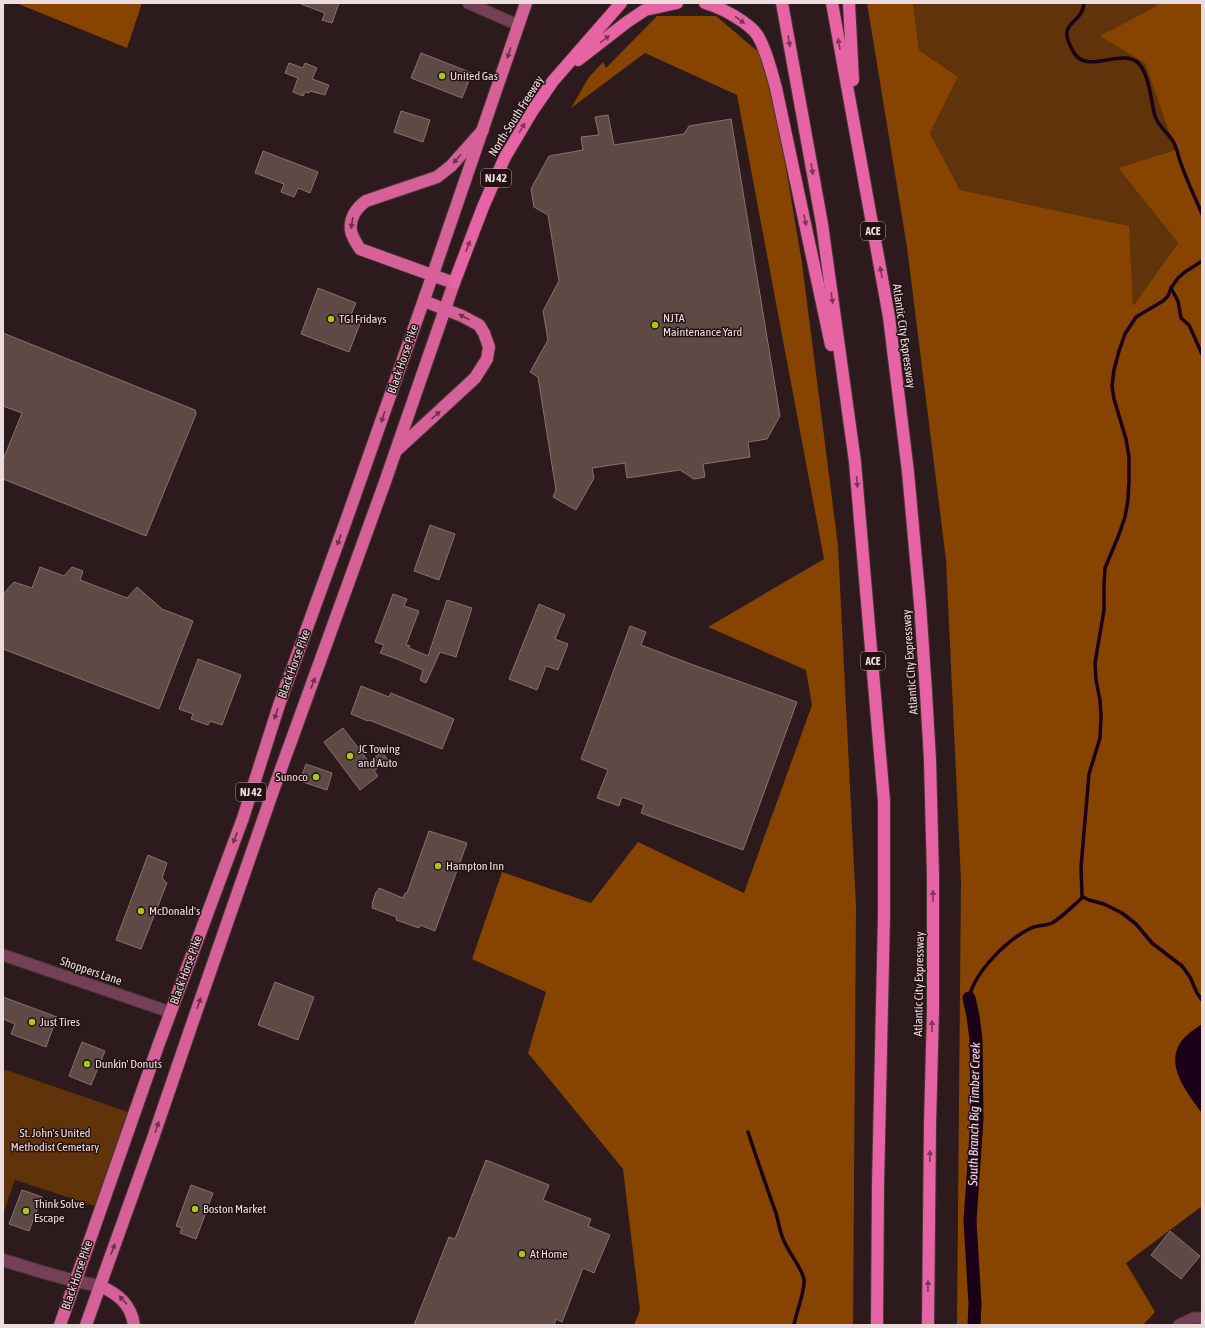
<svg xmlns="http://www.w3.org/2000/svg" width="1205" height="1328" viewBox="0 0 1205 1328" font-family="'Asap Condensed',sans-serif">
<rect width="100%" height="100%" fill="#2d1a1c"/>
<g fill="#60330b">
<polygon points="913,3 1155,3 1157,6 1145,63 1175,150 1118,168 1178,243 1133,306 1128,226 960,190 930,133 958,77 919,50"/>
<polygon points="3,1069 134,1114 101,1208 15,1180 3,1214"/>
</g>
<g fill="#874400">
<polygon points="16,3 142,3 127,48"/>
<polygon points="867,3 913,3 919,50 958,77 930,133 960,190 1129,226 1133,306 1178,243 1118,168 1175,150 1145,63 1100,36 1157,6 1155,3 1202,3 1202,1206 1126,1263 1155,1312 1143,1325 957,1325 961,880 946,560 907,247"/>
<polygon points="657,16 716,16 756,50 765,44 802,263 838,546 856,906 853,1325 634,1325 640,1310 623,1169 528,1053 546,992 472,959 502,872 591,903 638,842 744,893 812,705 806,670 708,627 824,559 737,95 645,53 571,108 589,77 603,62 606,68"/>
</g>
<path fill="#1a0018" d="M 1202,1024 L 1202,1113 C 1186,1091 1160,1060 1187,1035 C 1191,1031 1197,1028 1202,1024 Z"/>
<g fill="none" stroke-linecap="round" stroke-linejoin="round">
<g stroke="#1a0018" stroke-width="3.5">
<path d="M 1084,3 C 1082,27 1054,19 1074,53 C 1087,74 1120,49 1137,62 C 1149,71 1151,102 1155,116 C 1159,128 1169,133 1174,143 C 1177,149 1178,155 1180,161 C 1186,179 1195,197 1202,214"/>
<polyline points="1171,288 1178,301 1181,318 1189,325 1202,354"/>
<polyline points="1083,897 1082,896 1081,867 1089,774 1100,738 1101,716 1100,700 1096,680 1095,663 1104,610 1104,585 1105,568 1118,537 1125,517 1128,500 1129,480 1129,457 1126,439 1114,399 1112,386 1114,370 1119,351 1125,334 1136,317 1163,301 1168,296 1171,288 1178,278 1185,272 1202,261"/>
<polyline points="1083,897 1089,900 1104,904 1122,913 1136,924 1152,943 1182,966 1190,977 1197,993 1202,1000"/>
<path d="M 969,998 C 975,971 1007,940 1031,928 C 1038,925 1046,926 1052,923 C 1061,918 1075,904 1083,897"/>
<path d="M 748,1132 C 757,1159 766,1186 776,1213 C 779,1224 780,1235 786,1245 C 790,1254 804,1272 804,1280 C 805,1292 796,1312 794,1325"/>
</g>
<polyline stroke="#1a0018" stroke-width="13" points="969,998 973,1016 976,1039 977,1119 970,1221 975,1304 974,1325"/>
</g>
<g fill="#5f4944" stroke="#8a726c">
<polygon points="302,3 339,3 332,23 322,20 325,13 301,4"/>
<polygon points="421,53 472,73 462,98 411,78"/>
<polygon points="289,63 303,68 305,63 317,68 312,79 329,85 325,95 310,91 309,93 305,92 303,96 293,92 298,78 285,73"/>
<polygon points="401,111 430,120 423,142 394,132"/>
<polygon points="608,115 614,145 684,134 689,126 731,119 780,416 767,439 748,442 750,457 703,464 705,477 694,479 680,470 627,478 625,463 592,468 594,478 576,510 553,497 556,490 538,377 530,372 548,340 543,311 559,281 548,215 534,207 531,189 549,156 583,150 581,137 599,135 595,117"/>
<polygon points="263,151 318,172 310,193 298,188 294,197 281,192 284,184 255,173"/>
<polygon points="318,288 356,303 350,317 361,321 349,352 301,334"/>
<polygon points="3,333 195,410 196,414 146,536 3,479 3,460 22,413 3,406"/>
<polygon points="430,525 455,534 439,580 414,571"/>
<polygon points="40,567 64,576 72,567 83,571 80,580 127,598 137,587 162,609 193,621 159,709 3,649 3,594 14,582 32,588"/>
<polygon points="393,594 407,599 404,606 419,611 406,645 410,646 409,648 428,656 447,600 472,608 456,657 440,652 426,683 420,680 423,670 397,659 380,653 384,645 375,642"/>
<polygon points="539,604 565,615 555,639 568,644 558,670 546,666 537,690 509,679"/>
<polygon points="630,626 646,632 641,645 688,663 797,702 743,850 641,813 644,805 622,797 619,806 597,798 608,770 581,759"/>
<polygon points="198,659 241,675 222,725 210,721 208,725 191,719 193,714 179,709"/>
<polygon points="361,686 389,697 391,693 454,719 442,749 369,720 368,721 351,714"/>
<polygon points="343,728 369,762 382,752 388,760 374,771 378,776 360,790 324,742"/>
<polygon points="306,764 332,773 327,790 300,781"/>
<polygon points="429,831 467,843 435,931 420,925 419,928 396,920 397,917 372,908 373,904 372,904 376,892 377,892 379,888 403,898 405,893 407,893"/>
<polygon points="148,855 167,863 162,878 167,883 141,949 116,940"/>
<polygon points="275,982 314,997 298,1040 258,1025"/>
<polygon points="3,997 57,1017 46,1047 11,1034 15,1024 3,1019"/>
<polygon points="82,1042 105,1051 91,1085 69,1076"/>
<polygon points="486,1160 549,1185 543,1200 591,1219 588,1226 610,1235 594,1273 583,1268 562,1322 556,1319 554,1325 414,1325 449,1237 455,1239"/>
<polygon points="191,1185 213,1193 196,1239 180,1233 182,1228 176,1226"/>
<polygon points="22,1190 42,1197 29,1231 9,1224"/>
<polygon points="1170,1231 1200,1256 1181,1279 1151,1255"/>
</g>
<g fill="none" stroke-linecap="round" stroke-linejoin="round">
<g stroke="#483537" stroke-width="13">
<g id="minor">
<polyline points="468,3 518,25"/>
<polyline points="3,955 170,1012"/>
<polyline points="1179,1325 1194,1318 1202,1318"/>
</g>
</g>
<g stroke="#483537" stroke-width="14">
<path id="tertiary" d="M 3,1260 C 35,1270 66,1280 100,1286"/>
</g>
<g stroke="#483537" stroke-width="14">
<g id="trunk">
<polyline points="397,450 475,378 487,359 489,347 484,333 479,325 462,316 424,301"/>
<path d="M 100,1286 C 118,1294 131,1304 134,1325"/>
<polyline points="60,1325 158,1046 243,818 279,705 347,518 433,274 526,3"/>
<path d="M 86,1325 L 153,1138 L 192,1024 L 273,791 L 385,482 L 454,283 L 360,249 C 357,244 352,237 351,231 C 349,219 356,208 366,201 L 437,177 L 451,166 L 483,130"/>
</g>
</g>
<g stroke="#483537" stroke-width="14">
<g id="motorway">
<path d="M 705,3 C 720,7 749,22 758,36 C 767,52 771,70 776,88 L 831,345"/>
<polyline points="782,3 822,224 855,462 884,801 884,915 878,1186 877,1325"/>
<polyline points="832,3 889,317 908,472 920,604 926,692 930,760 933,876 933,1010 930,1124 928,1325"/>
<polyline points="849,3 853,80"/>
<polyline points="578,60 627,22 645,10 677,3"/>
<polyline points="454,283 483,207 505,157 533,110 553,81 621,3"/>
</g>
</g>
<use href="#minor" stroke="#734057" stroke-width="11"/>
<use href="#tertiary" stroke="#734057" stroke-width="12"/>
<use href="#trunk" stroke="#d66098" stroke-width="12"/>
<use href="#motorway" stroke="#e664a3" stroke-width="12"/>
</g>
<defs><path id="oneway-solid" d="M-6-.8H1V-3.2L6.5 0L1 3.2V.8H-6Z"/></defs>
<g fill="#7b3654">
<use href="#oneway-solid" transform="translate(740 20) rotate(37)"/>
<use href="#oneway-solid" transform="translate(605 39) rotate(-37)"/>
<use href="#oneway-solid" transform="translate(789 41) rotate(80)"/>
<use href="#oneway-solid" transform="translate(839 44) rotate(-100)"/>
<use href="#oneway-solid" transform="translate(522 128) rotate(-59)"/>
<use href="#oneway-solid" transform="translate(812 169) rotate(80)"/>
<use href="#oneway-solid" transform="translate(805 220) rotate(78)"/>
<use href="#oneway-solid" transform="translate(468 246) rotate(-69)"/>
<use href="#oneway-solid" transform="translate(881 272) rotate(-100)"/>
<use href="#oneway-solid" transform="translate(832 298) rotate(82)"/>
<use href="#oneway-solid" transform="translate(857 482) rotate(85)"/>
<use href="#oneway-solid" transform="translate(933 896) rotate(-90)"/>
<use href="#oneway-solid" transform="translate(932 1026) rotate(-89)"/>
<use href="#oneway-solid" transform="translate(930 1156) rotate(-89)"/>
<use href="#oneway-solid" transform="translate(928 1286) rotate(-89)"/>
</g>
<g fill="#6b3148">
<use href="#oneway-solid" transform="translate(509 53) rotate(108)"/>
<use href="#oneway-solid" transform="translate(457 159) rotate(131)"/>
<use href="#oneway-solid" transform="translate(352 223) rotate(99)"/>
<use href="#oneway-solid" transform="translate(464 317) rotate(-152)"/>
<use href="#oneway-solid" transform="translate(436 415) rotate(-42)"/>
<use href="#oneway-solid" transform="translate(383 417) rotate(109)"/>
<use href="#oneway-solid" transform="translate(339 540) rotate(110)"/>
<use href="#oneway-solid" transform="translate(313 683) rotate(-70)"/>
<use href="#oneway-solid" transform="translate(276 714) rotate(108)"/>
<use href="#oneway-solid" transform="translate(235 838) rotate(111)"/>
<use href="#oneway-solid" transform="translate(199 1003) rotate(-71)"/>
<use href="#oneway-solid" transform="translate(157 1127) rotate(-71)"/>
<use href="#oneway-solid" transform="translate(113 1249) rotate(-70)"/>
<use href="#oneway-solid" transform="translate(123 1300) rotate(-133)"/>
</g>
<g fill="#aac717" stroke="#231113" stroke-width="1.5">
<circle cx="442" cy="76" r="4"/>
<circle cx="331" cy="319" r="4"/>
<circle cx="655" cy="325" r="4"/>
<circle cx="350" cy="756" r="4"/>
<circle cx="316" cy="777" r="4"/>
<circle cx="438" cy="866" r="4"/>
<circle cx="141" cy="911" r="4"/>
<circle cx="32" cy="1022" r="4"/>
<circle cx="87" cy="1064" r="4"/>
<circle cx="195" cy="1209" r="4"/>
<circle cx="26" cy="1211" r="4"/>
<circle cx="522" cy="1254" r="4"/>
</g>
<g text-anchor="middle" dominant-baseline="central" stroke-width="3" stroke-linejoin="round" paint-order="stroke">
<g fill="#231113" stroke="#afa0a1" stroke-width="1">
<rect x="481" y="169" width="30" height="18" rx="3"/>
<rect x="861" y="222" width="24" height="18" rx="3"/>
<rect x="861" y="652" width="24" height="18" rx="3"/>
<rect x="236" y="783" width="30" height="18" rx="3"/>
</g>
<g font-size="11" font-weight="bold" fill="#ebddde">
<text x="496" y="178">NJ 42</text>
<text x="873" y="231">ACE</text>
<text x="873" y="661">ACE</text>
<text x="251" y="792">NJ 42</text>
</g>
<g font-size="12" fill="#ebddde" stroke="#231113" text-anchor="start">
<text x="450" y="76">United Gas</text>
<text x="663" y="318">NJTA<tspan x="663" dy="14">Maintenance Yard</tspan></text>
<text x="339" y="319">TGI Fridays</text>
<text x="358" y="749">JC Towing<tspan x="358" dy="14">and Auto</tspan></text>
<text x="308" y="777" text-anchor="end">Sunoco</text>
<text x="446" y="866">Hampton Inn</text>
<text x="149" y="911">McDonald's</text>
<text x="40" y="1022">Just Tires</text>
<text x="95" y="1064">Dunkin' Donuts</text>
<text x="34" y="1204">Think Solve<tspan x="34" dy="14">Escape</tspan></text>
<text x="203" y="1209">Boston Market</text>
<text x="530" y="1254">At Home</text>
</g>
<g font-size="12" fill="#ebddde" stroke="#231113">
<text transform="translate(516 116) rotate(-58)">North-South Freeway</text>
<text transform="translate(904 336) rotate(82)">Atlantic City Expressway</text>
<text transform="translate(403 359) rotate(-71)">Black Horse Pike</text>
<text transform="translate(910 662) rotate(-94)">Atlantic City Expressway</text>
<text transform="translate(294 664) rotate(-70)">Black Horse Pike</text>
<text transform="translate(186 970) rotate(-70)">Black Horse Pike</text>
<text transform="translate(91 971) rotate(19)">Shoppers Lane</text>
<text transform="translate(919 984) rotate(-89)">Atlantic City Expressway</text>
<text transform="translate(77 1275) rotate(-71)">Black Horse Pike</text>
</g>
<g font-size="12" fill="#f1ddd0" stroke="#231113">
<text x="55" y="1133">St. John's United<tspan x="55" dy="14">Methodist Cemetary</tspan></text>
</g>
<g font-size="13" font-style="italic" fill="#f7d3f2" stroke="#231113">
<text transform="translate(974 1114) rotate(-89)">South Branch Big Timber Creek</text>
</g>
</g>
<rect width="1205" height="1328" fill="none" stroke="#ebddde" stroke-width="8"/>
</svg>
